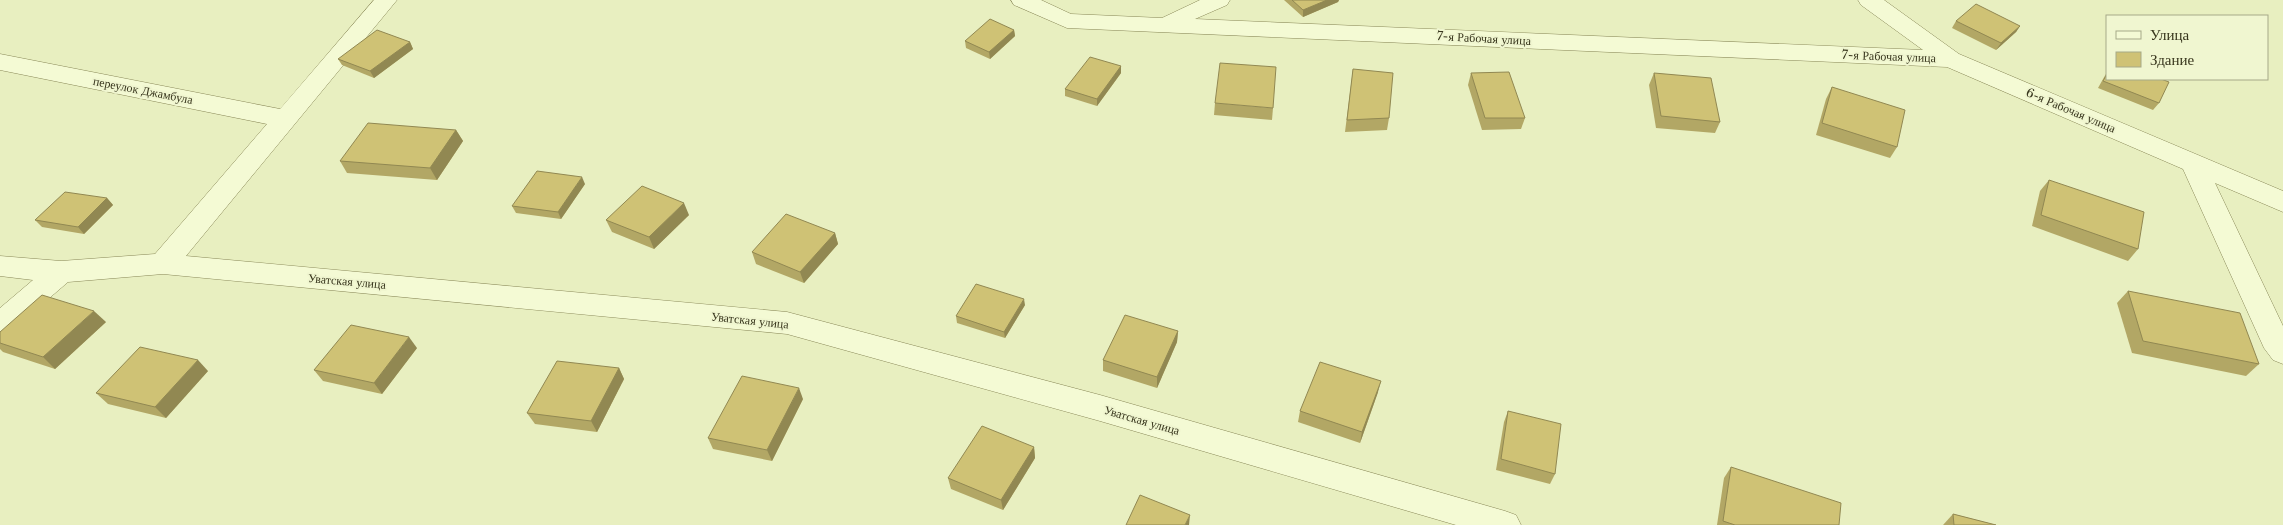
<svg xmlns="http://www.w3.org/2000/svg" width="2283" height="525" viewBox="0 0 2283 525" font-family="'Libre Baskerville',serif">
<rect width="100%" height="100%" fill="#e8efc0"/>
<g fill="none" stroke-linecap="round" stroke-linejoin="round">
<g stroke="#898858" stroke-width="1">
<g id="minor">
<polygon points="374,0 397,0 186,256 787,312 1100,395 1505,511 1516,515 1521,525 1456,525 1100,421 787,334 163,274 68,282 10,332 0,335 0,308 33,280 0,276 0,256 61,261 155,254 267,124 0,70 0,54 280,109"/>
<polygon points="1011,0 1041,0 1071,14 1162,18 1200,0 1230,0 1227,5 1195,19 1923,50 1861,5 1858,0 1884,0 1959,54 2283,191 2283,212 2215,183 2283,326 2283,364 2273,360 2264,348 2183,169 1947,67 1067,28 1014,5"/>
</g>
</g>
<use href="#minor" fill="#f4fad4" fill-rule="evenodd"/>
</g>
<g fill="#b2a765">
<polygon points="1284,0 1339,0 1338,2 1303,17"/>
<polygon points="1956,21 2020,26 2016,32 1996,50 1952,28"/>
<polygon points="1014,30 1015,36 990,59 966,48 965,41"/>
<polygon points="410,42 413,49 374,78 342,65 338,59"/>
<polygon points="1121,66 1121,73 1097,106 1065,96 1065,89"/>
<polygon points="1353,69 1389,118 1387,130 1345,132"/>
<polygon points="2107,72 2107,79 2159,103 2153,110 2098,88"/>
<polygon points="1471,73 1525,118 1521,129 1482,130 1468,85"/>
<polygon points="1654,73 1720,122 1715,133 1656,128 1649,85"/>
<polygon points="1832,87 1897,147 1890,158 1816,135 1826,99"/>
<polygon points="1215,103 1273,108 1272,120 1214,115"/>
<polygon points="456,130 463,141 437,180 347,173 340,161"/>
<polygon points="2049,180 2138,249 2128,261 2032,226 2040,191"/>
<polygon points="585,184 561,219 516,213 512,206"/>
<polygon points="107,198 113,205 84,234 42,227 35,220"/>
<polygon points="689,215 654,249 612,232 606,220"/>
<polygon points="835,233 838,244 804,283 756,264 752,252"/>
<polygon points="2128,291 2259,364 2246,376 2132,353 2117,303"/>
<polygon points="1025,305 1005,338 957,323 956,316"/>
<polygon points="106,322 55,369 3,352 0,349 0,332"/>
<polygon points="1178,331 1177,342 1157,388 1103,371 1103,360"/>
<polygon points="417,348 382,394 323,381 314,370"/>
<polygon points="619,368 624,379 597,432 535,424 527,413"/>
<polygon points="208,371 166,418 108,404 96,393"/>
<polygon points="1378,392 1360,443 1298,422 1300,411"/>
<polygon points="803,399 772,461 713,449 708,438"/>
<polygon points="1508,411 1555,474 1550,484 1496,470 1504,422"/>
<polygon points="1034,447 1035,458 1003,510 951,489 948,478"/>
<polygon points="1731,467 1839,525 1717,525 1724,478"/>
<polygon points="1953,514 1996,525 1943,525"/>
</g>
<g fill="#918852">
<polygon points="1327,0 1339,0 1338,2 1303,17 1303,10"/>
<polygon points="2020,26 2016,32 1996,50 2001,43"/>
<polygon points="1014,30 1015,36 990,59 989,52"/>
<polygon points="410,42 413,49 374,78 370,71"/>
<polygon points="1121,66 1121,73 1097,106 1097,99"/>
<polygon points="456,130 463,141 437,180 430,168"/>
<polygon points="582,177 585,184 561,219 558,212"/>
<polygon points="107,198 113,205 84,234 78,227"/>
<polygon points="684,203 689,215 654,249 649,237"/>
<polygon points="835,233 838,244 804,283 800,272"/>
<polygon points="1024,299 1025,305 1005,338 1004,332"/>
<polygon points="94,311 106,322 55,369 43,357"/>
<polygon points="1178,331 1177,342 1157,388 1157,377"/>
<polygon points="409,337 417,348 382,394 374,383"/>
<polygon points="198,360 208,371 166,418 155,407"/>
<polygon points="619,368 624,379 597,432 591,421"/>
<polygon points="1381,381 1378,392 1360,443 1362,432"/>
<polygon points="799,388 803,399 772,461 767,450"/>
<polygon points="1034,447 1035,458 1003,510 1001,500"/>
<polygon points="1190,515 1189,525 1185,525"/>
</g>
<g fill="#cfc275" stroke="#918852">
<polygon points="1292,0 1327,0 1303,10"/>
<polygon points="1976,4 2020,26 2001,43 1956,21"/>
<polygon points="990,19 1014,30 989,52 965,41"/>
<polygon points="377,30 410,42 370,71 338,59"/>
<polygon points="1090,57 1121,66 1097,99 1065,89"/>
<polygon points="1220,63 1276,67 1273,108 1215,103"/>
<polygon points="1353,69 1393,73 1389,118 1347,120"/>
<polygon points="1509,72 1525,118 1485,118 1471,73"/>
<polygon points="1654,73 1711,78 1720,122 1661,116"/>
<polygon points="2107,74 2107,79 2161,79 2169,82 2159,103 2103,81"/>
<polygon points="1832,87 1905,110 1897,147 1822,123"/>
<polygon points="368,123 456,130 430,168 340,161"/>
<polygon points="537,171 582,177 558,212 512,206"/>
<polygon points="2049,180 2144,212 2138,249 2041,215"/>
<polygon points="642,186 684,203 649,237 606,220"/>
<polygon points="65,192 107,198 78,227 35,220"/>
<polygon points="786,214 835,233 800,272 752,252"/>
<polygon points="976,284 1024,299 1004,332 956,316"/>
<polygon points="2128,291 2240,313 2259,364 2143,341"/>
<polygon points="42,295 94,311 43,357 0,343 0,332"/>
<polygon points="1125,315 1178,331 1157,377 1103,360"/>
<polygon points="351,325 409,337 374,383 314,370"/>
<polygon points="140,347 198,360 155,407 96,393"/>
<polygon points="557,361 619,368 591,421 527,413"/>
<polygon points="1320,362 1381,381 1362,432 1300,411"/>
<polygon points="742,376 799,388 767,450 708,438"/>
<polygon points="1508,411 1561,424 1555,474 1501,459"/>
<polygon points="982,426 1034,447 1001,500 948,478"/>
<polygon points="1731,467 1841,503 1839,525 1735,525 1723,521"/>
<polygon points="1140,495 1190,515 1185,525 1126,525"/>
<polygon points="1953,514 1996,525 1954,525"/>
</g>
<g text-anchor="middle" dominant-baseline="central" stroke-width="4" stroke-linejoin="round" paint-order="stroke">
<g font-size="12" fill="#38361d" stroke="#f0f6d0">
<text transform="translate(1484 38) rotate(3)">7-я Рабочая улица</text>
<text transform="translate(1889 56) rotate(2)">7-я Рабочая улица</text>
<text transform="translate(143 90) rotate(11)">переулок Джамбула</text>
<text transform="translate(2071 110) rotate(23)">6-я Рабочая улица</text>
<text transform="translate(347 281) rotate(5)">Уватская улица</text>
<text transform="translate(750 320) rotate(6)">Уватская улица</text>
<text transform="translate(1142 420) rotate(16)">Уватская улица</text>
</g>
</g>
<rect x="2106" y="15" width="162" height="65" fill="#f0f6d0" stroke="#a6a988"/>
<rect x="2116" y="31" width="25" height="8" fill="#f4fad4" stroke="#a6a988"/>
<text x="2150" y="40" font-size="15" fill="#38361d">Улица</text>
<rect x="2116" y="52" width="25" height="15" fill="#cfc275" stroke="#a6a988"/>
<text x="2150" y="65" font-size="15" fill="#38361d">Здание</text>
</svg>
